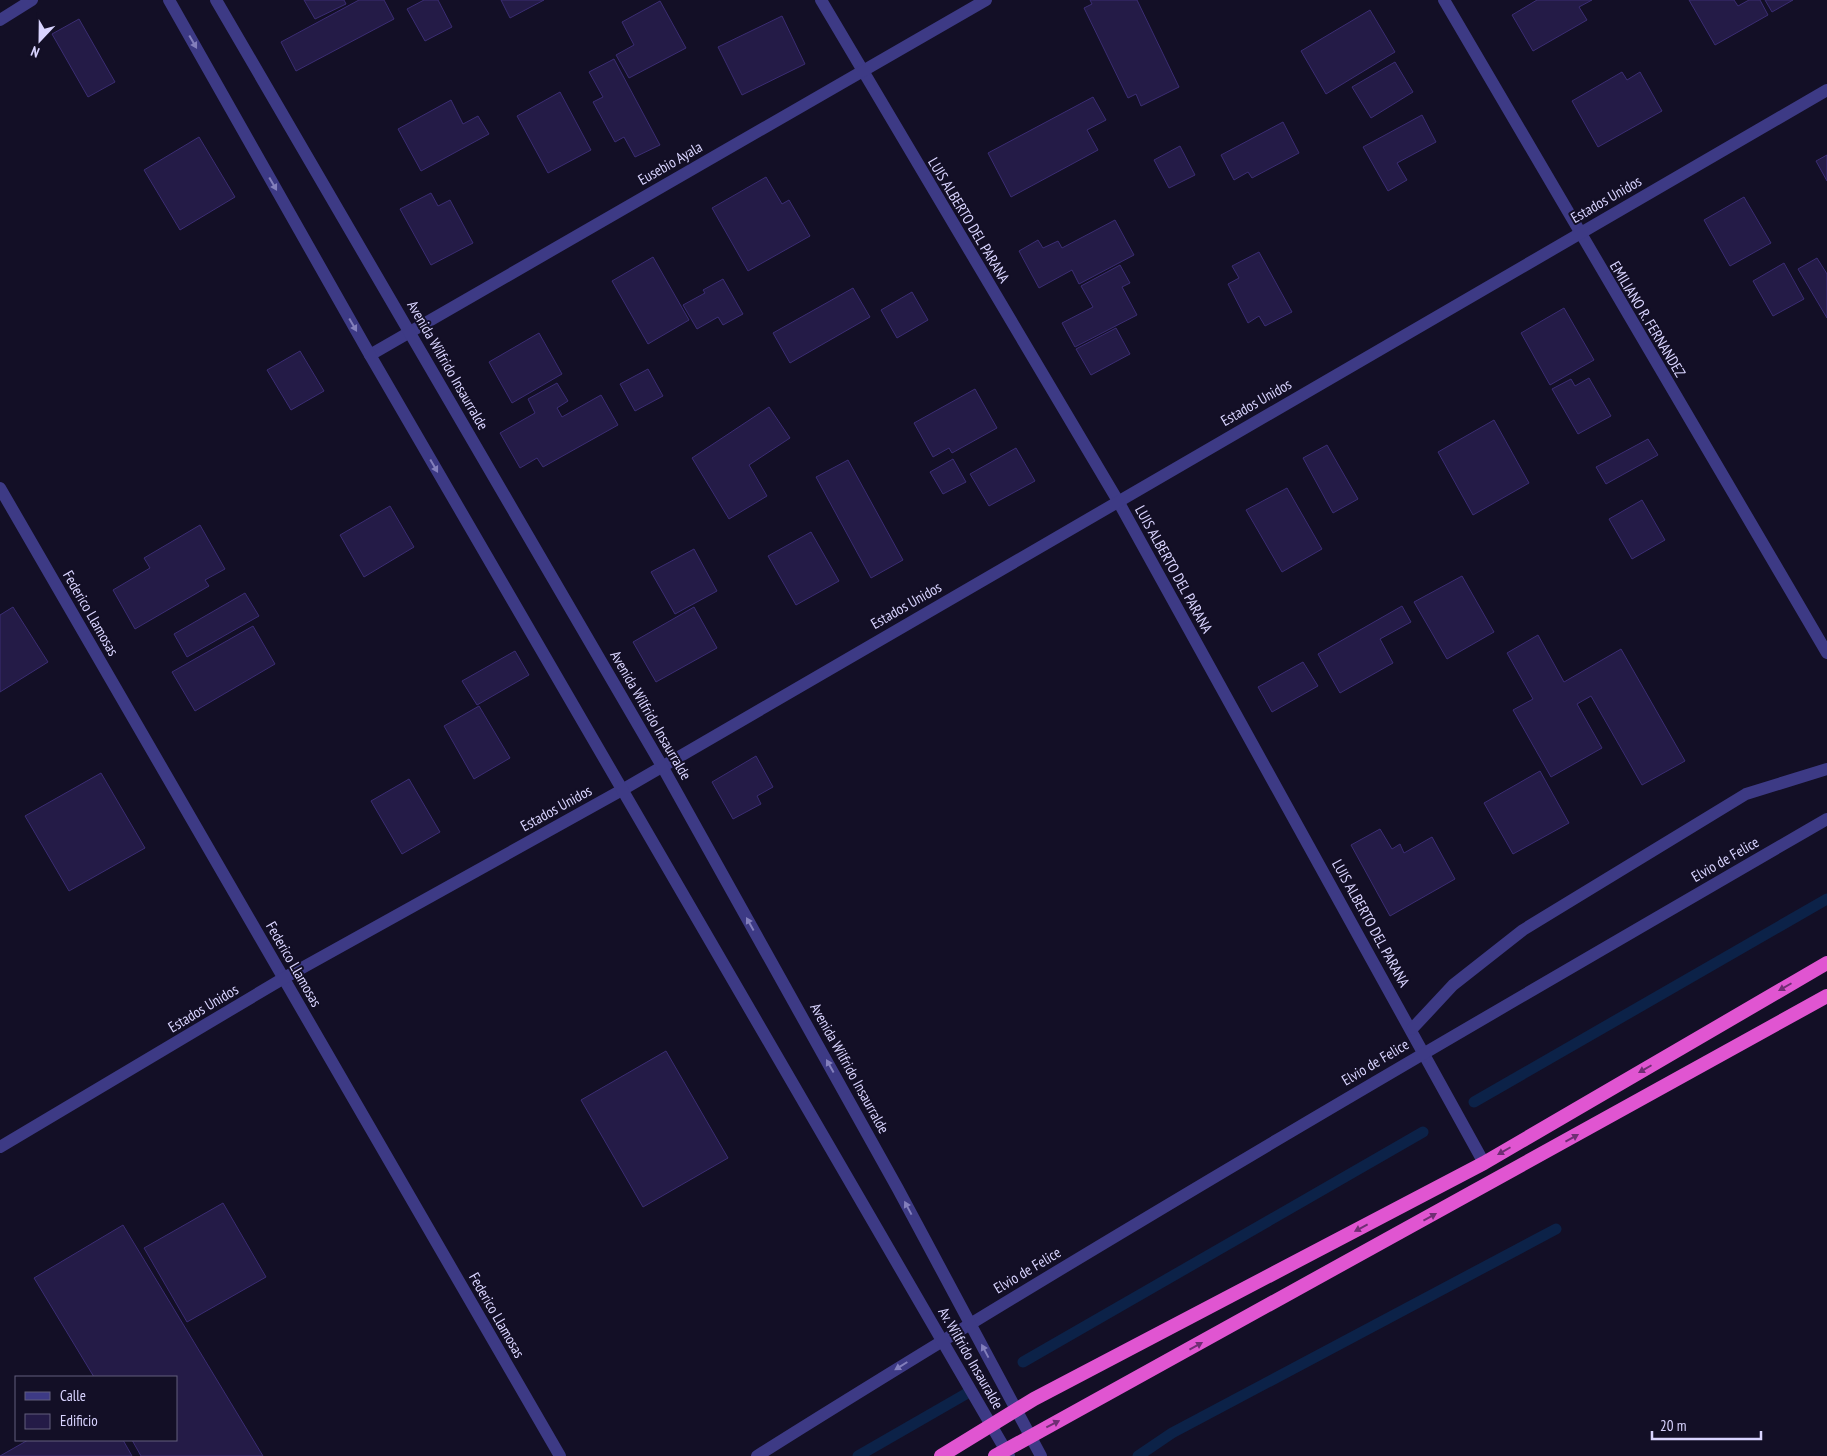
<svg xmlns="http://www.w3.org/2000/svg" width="1827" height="1456" viewBox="0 0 1827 1456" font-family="'PT Sans Narrow',sans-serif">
<rect width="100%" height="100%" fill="#130f26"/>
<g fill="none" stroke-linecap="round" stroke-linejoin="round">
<g stroke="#0c2248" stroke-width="11">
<polyline points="1474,1102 1827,899"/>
<polyline points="1023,1362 1423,1132"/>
<polyline points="858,1456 971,1391"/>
<polyline points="1138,1456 1172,1433 1556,1229"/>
</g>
</g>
<g fill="#241b47" stroke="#3b2d73">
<polygon points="304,0 344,0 346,4 315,19"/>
<polygon points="359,0 384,0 394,19 296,71 281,42"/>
<polygon points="424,0 438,0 452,27 425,41 407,9"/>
<polygon points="501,0 544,0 510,18"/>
<polygon points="1090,0 1137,0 1179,87 1141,106 1136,94 1128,98 1084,8 1092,4"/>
<polygon points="1537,0 1592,0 1579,7 1587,20 1533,51 1512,15"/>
<polygon points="1689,0 1734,0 1738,6 1749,0 1760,0 1768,15 1715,45"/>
<polygon points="1765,0 1793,0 1772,12"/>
<polygon points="660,1 686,48 629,78 616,55 634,45 622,22"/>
<polygon points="1370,10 1395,52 1326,94 1301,51"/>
<polygon points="782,16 805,64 742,95 718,47"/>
<polygon points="79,19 115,82 88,97 52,34"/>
<polygon points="614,59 660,145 635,157 624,137 615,142 593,102 603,97 589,72"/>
<polygon points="1395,62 1413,92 1371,118 1352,87"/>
<polygon points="1622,72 1627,80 1640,72 1662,111 1598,147 1572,101"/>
<polygon points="560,92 591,150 548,173 517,116"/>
<polygon points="1093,97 1106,120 1087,130 1098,150 1011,197 988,153"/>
<polygon points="451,100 463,124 478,116 489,134 421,171 398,129"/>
<polygon points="1422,115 1436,142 1397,163 1407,180 1388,191 1363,147"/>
<polygon points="1283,122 1299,153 1252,178 1248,172 1234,180 1221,155"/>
<polygon points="199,137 235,197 180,230 144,170"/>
<polygon points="1180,146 1195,175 1169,188 1154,160"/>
<polygon points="1827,155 1827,181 1816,161"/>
<polygon points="766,177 782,204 789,200 810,236 748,271 712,208"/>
<polygon points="431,193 438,206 450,200 473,243 431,265 400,209"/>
<polygon points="1744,197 1771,243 1730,266 1704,220"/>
<polygon points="1115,220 1134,255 1079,284 1072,270 1039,288 1019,251 1038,240 1043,248 1058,241 1062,248"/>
<polygon points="1259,252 1292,312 1265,326 1259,316 1248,323 1228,284 1239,278 1232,266"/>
<polygon points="653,257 689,320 648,344 612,281"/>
<polygon points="1817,258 1827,274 1827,318 1798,269"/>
<polygon points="1784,263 1804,299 1773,316 1753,281"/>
<polygon points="1120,265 1130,283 1122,287 1137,315 1075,347 1062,323 1093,307 1081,286"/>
<polygon points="723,279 743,314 723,325 718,317 697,329 683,305 705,293 703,290"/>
<polygon points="853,288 870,317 790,363 773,333"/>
<polygon points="912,292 928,320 897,338 881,310"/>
<polygon points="1564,308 1594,360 1550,385 1521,333"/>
<polygon points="1116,328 1130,354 1091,375 1076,349"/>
<polygon points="539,333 562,374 512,403 489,362"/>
<polygon points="300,351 324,391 291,410 267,370"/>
<polygon points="648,369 663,396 635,411 620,384"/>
<polygon points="1589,378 1611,416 1578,434 1552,389 1571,379 1575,386"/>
<polygon points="557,383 568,401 557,408 562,417 601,395 618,425 543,467 537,458 520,468 500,433 535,413 528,399"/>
<polygon points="975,389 997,428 952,453 949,448 933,457 914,423"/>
<polygon points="769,407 790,438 749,465 767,496 729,519 692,458"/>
<polygon points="1494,420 1529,483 1473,515 1438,452"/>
<polygon points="1648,439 1658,455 1606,484 1596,467"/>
<polygon points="1327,445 1358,499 1333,513 1303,458"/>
<polygon points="1016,448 1035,481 989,506 970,474"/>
<polygon points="953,459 966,482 943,494 930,472"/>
<polygon points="848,460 903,560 871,578 816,477"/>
<polygon points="1287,488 1322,549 1282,572 1246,510"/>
<polygon points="1642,500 1665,540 1632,559 1609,519"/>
<polygon points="390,506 414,547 364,577 340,535"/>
<polygon points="200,525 225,569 205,580 209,586 135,629 113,590 150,568 144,558"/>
<polygon points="811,532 839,581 796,605 768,556"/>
<polygon points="694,549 717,591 675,614 651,572"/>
<polygon points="1462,576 1494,632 1447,659 1414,602"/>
<polygon points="245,593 259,616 187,657 174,634"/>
<polygon points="1402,606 1411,622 1380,639 1393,663 1340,693 1318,654"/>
<polygon points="13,607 48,662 0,692 0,615"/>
<polygon points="694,607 717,648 656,682 633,642"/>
<polygon points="253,626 275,664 195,711 172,672"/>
<polygon points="1538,635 1564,682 1621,649 1685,761 1642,785 1591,696 1577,704 1602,748 1551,777 1513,710 1533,699 1507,653"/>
<polygon points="515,651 529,675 477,705 462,681"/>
<polygon points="1303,662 1318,686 1272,712 1258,687"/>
<polygon points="479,706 510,758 474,779 444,726"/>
<polygon points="756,756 773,787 757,796 761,804 733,819 712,782"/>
<polygon points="1540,771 1569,823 1513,854 1484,803"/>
<polygon points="101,773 145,848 69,891 25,816"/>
<polygon points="409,779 440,832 402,854 371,801"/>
<polygon points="1380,829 1392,849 1400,844 1404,853 1432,837 1455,879 1390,916 1351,845"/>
<polygon points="666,1051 728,1158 643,1207 581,1100"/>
<polygon points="223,1203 266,1277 187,1322 144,1248"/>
<polygon points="123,1225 263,1456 141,1456 132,1440 176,1440 176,1377 94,1377 34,1278"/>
<polygon points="28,1440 123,1440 132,1456 0,1456"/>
</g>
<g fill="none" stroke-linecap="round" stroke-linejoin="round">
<g stroke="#3d3a85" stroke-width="12">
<polyline points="821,0 1118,501 1484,1163"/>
<polyline points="1444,0 1827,653"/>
<polyline points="0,20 32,0"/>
<polyline points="370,355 986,0"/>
<polyline points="0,488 560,1456"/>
<polyline points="1412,1029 1453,985 1523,930 1746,794 1827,769"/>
<polyline points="0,1147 284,978 622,790 1827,90"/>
<path d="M 757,1456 C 1109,1235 1468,1027 1827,819"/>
</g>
<g stroke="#3d3a85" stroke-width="12">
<polyline points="169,0 370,355 1009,1456"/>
<polyline points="216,0 662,766 898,1189 1041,1456"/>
</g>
<g stroke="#e055d1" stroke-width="14">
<polyline points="941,1456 1034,1399 1484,1163 1827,963"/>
<polyline points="995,1456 1827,996"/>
</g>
</g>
<defs><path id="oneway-solid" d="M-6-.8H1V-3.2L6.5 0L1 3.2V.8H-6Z" transform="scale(1.25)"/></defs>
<g fill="#837fbc">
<use href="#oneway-solid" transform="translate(193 42) rotate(60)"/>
<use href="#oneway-solid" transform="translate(273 184) rotate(60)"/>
<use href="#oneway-solid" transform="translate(353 325) rotate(60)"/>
<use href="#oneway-solid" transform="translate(434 466) rotate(60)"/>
<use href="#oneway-solid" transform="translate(750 924) rotate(-119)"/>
<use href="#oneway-solid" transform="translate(830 1066) rotate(-119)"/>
<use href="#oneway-solid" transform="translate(908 1208) rotate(-118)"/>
<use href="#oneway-solid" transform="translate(985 1351) rotate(-118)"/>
<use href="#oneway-solid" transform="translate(901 1366) rotate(148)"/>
</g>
<g fill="#6f2e73">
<use href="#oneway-solid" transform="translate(1785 987) rotate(150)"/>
<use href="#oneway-solid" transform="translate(1645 1069) rotate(150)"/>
<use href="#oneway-solid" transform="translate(1572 1138) rotate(-29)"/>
<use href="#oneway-solid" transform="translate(1504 1151) rotate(150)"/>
<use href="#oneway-solid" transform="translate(1430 1217) rotate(-29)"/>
<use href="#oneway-solid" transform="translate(1361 1228) rotate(152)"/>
<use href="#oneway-solid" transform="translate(1196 1346) rotate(-29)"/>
<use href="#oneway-solid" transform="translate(1053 1424) rotate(-27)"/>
</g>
<g text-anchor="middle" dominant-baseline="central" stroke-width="4" stroke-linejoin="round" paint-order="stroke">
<g font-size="15" fill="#d9d4ff" stroke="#130f26">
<text transform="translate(670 163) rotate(-30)">Eusebio Ayala</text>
<text transform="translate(1606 199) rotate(-30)">Estados Unidos</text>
<text transform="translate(969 220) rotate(59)">LUIS ALBERTO DEL PARANA</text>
<text transform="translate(1648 319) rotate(59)">EMILIANO R. FERNANDEZ</text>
<text transform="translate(448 365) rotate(60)">Avenida Wilfrido Insaurralde</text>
<text transform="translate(1256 402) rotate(-30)">Estados Unidos</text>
<text transform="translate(1174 569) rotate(61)">LUIS ALBERTO DEL PARANA</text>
<text transform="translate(906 605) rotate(-30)">Estados Unidos</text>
<text transform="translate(91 613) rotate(60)">Federico Llamosas</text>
<text transform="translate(651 715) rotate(60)">Avenida Wilfrido Insaurralde</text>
<text transform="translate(556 808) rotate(-29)">Estados Unidos</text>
<text transform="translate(1725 859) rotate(-30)">Elvio de Felice</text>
<text transform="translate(1371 923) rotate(61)">LUIS ALBERTO DEL PARANA</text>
<text transform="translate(294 964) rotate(60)">Federico Llamosas</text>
<text transform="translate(203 1008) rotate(-31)">Estados Unidos</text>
<text transform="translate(1375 1062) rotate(-31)">Elvio de Felice</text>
<text transform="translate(850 1068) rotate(61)">Avenida Wilfrido Insaurralde</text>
<text transform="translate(1027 1270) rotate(-31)">Elvio de Felice</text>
<text transform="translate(497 1315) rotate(60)">Federico Llamosas</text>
<text transform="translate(971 1358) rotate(60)">Av. Wilfrido Insauralde</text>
</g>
</g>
<rect x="15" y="1376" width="162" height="65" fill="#130f26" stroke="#625e7d"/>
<rect x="25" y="1392" width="25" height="8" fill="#3d3a85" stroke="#625e7d"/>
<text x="60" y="1401" font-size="15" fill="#d9d4ff">Calle</text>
<rect x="25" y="1414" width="25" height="15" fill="#241b47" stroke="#625e7d"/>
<text x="60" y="1426" font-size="15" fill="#d9d4ff">Edificio</text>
<g transform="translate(40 40) rotate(202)" stroke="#130f26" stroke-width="4" paint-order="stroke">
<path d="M0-4L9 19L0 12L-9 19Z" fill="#d9d4ff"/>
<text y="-8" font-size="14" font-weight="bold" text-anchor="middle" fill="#d9d4ff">N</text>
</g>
<path d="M1652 1431v8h109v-8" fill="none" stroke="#d9d4ff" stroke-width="2.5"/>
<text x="1660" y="1431" font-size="15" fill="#d9d4ff" stroke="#130f26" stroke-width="4" paint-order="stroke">20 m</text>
</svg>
